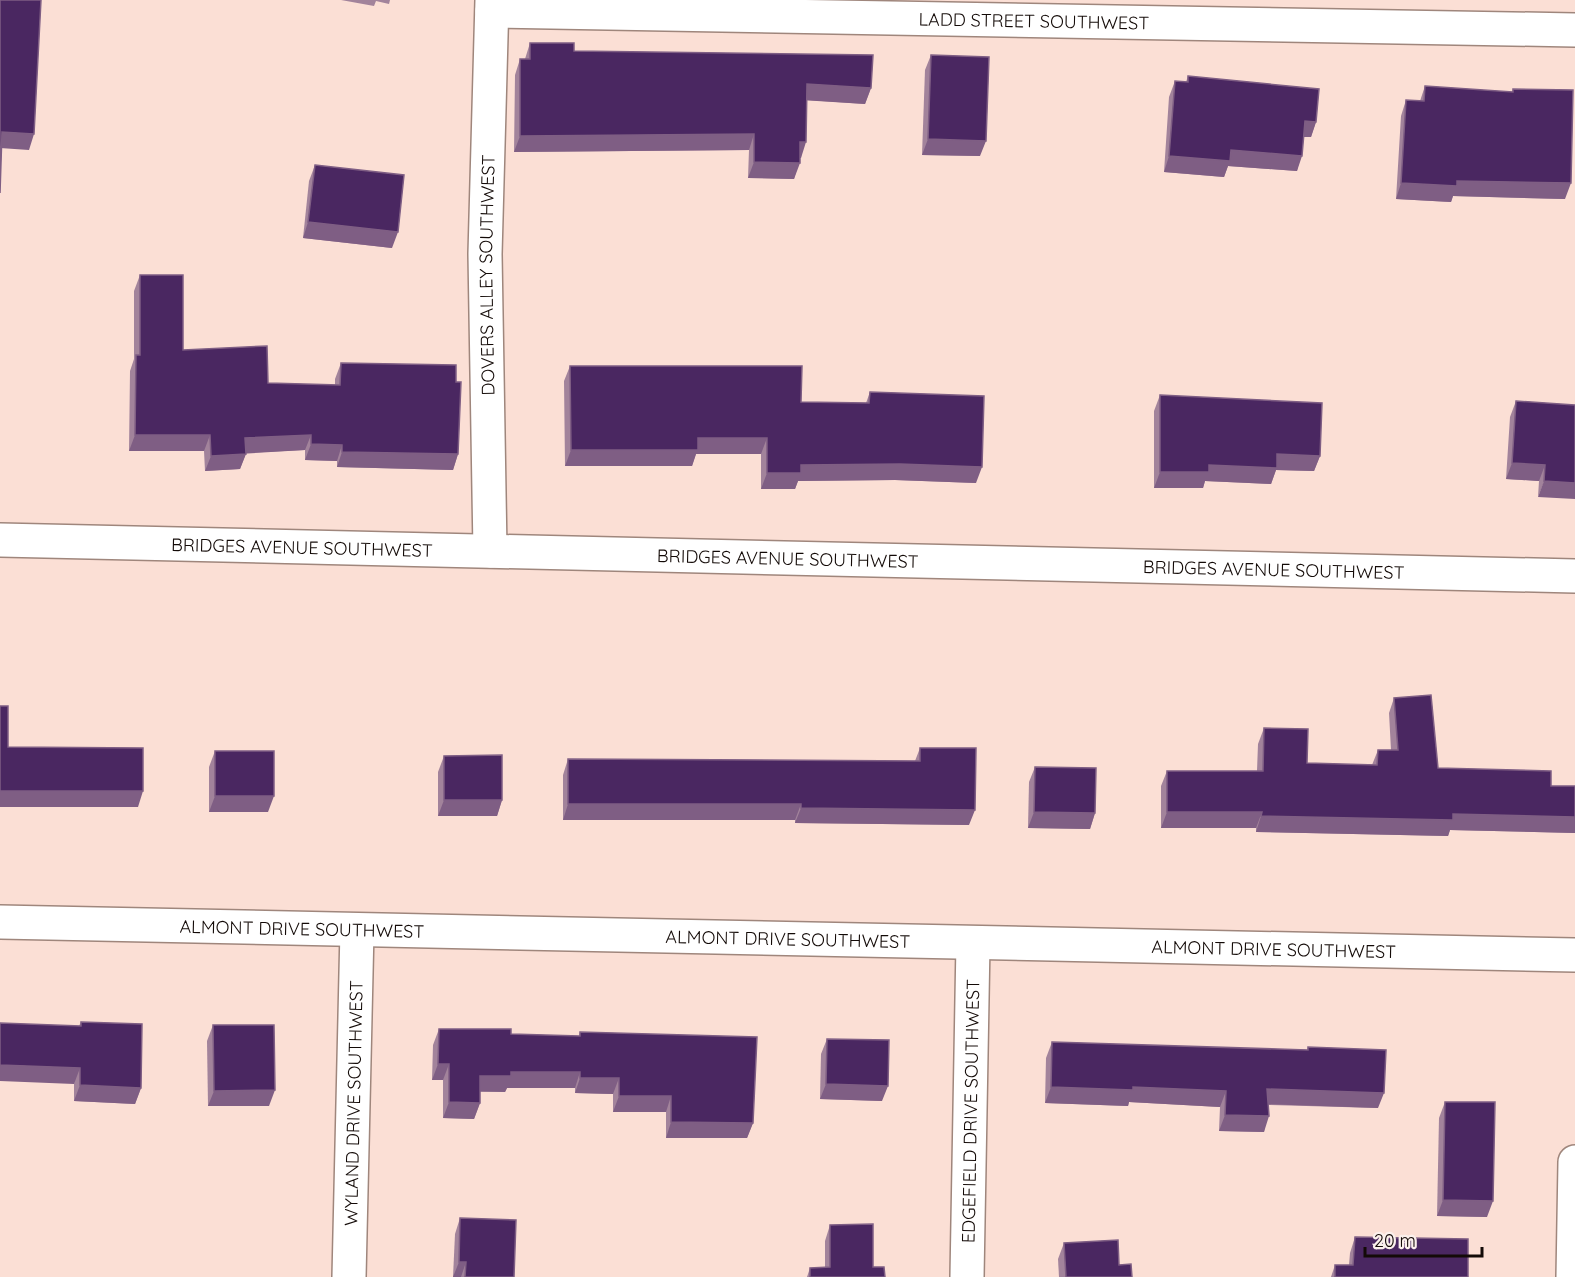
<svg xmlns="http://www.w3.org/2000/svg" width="1575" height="1277" viewBox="0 0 1575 1277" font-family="Quicksand,sans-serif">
<rect width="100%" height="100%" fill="#fbdfd5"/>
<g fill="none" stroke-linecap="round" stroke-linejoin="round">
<g stroke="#9f867c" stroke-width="36">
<g id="street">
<path id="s1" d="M 492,11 L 1575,30"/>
<path id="s2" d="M 0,540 L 1575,576"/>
<path id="s3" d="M 490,551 L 485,254 L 492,0"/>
<path id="s4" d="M 0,922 L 1575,955"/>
<path id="s5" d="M 349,1277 L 357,930"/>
<path id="s6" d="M 967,1277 L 973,943"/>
<polyline points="1573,1277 1575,1162"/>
</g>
</g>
<use href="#street" stroke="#fff" stroke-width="33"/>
</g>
<g fill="#a2839b">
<polygon points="341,0 390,0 389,4 376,1 374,6"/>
<polygon points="530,43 574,51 871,88 865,104 807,100 801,158 800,158 794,179 748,178 749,150 514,152 515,75 520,59 525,59"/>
<polygon points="931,55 980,156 922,155 925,70"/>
<polygon points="1188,76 1316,122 1311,137 1304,137 1297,171 1228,166 1224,177 1164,172 1169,97 1175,81 1186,82"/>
<polygon points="1425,86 1512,92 1513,89 1565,199 1453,196 1451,202 1396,199 1401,116 1406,100 1420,101"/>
<polygon points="315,165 392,248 303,238 309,181"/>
<polygon points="140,275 183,350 268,383 335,385 335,379 341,363 456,382 458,454 453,470 337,467 337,461 305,460 305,450 246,453 240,469 205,471 204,451 129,451 130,371 134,359 134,291"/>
<polygon points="570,366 801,402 866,403 870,392 976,483 895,480 798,481 795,489 761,489 761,454 696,454 692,466 565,466 564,381"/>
<polygon points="1160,395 1320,456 1314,471 1276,470 1271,484 1205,481 1203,488 1154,488 1154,411"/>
<polygon points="1516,401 1575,405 1538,497 1539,481 1506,479 1510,417"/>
<polygon points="1394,698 1438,768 1551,786 1575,786 1575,833 1450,830 1448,836 1256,832 1256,828 1161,828 1161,786 1167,771 1257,771 1258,744 1264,728 1307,763 1372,765 1378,750 1391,750 1389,713"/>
<polygon points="920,748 969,825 795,823 795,820 563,820 563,775 568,759 915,761"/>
<polygon points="215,751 268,812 209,812 209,767"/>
<polygon points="444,756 502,800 497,816 438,816 438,772"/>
<polygon points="1035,767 1095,813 1090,829 1028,828 1029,782"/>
<polygon points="81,1022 141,1088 135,1104 74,1101 74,1084 79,1026"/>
<polygon points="213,1025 269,1106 208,1106 207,1041"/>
<polygon points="439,1029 511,1034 579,1036 580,1032 753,1123 747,1138 666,1138 666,1112 613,1112 613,1094 575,1093 575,1088 507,1088 505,1092 480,1092 480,1103 474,1119 443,1118 443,1080 432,1080 433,1045"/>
<polygon points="827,1039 882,1101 820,1099 821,1054"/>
<polygon points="1052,1042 1307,1050 1308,1047 1378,1108 1268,1105 1264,1132 1219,1131 1220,1107 1129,1102 1128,1106 1045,1103 1046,1058"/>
<polygon points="1445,1102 1487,1217 1437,1216 1439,1118"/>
<polygon points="460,1218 514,1277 453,1277 455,1234"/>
<polygon points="830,1225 873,1267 885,1277 807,1277 810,1268 825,1268 825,1241"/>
<polygon points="1355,1237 1468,1277 1331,1277 1335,1265 1349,1265 1350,1253"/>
<polygon points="1064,1243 1119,1265 1132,1277 1059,1277 1058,1259"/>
</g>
<g fill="#7f5e84">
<polygon points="807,84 871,88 865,104 801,100"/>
<polygon points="1305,121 1316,122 1311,137 1299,137"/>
<polygon points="2,132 34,134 29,150 0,148"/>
<polygon points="754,134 749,150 514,152 520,136"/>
<polygon points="928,139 986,141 980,156 922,155"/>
<polygon points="800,142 806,142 801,158 794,158"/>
<polygon points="1231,150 1302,156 1297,171 1228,166 1224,177 1164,172 1169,156"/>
<polygon points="754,162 800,163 794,179 748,178"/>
<polygon points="1457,181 1571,183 1565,199 1453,196 1451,202 1396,199 1401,183"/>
<polygon points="308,222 398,232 392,248 303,238"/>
<polygon points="135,435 210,435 204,451 129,451"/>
<polygon points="311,435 305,450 239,454 245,438"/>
<polygon points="698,438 767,438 761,454 696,454 692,466 565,466 571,450"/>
<polygon points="311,444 342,445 337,461 305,460"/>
<polygon points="342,452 458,454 453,470 337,467"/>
<polygon points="246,454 240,469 205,471 211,456"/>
<polygon points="1277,454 1320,456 1314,471 1276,470 1271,484 1205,481 1203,488 1154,488 1160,472"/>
<polygon points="1512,463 1545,465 1539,481 1506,479"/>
<polygon points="900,464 982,467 976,483 895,480 798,481 795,489 761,489 767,473 801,465"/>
<polygon points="1544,481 1575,483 1575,499 1538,497"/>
<polygon points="0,791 143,791 138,807 0,807"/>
<polygon points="215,796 274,796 268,812 209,812"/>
<polygon points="444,800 502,800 497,816 438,816"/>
<polygon points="568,804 801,804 795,820 563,820"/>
<polygon points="801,808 975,810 969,825 795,823"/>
<polygon points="1034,812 1095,813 1090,829 1028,828"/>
<polygon points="1167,812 1262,812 1256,828 1161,828"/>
<polygon points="1453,814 1575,817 1575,833 1450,830 1448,836 1256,832 1261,816"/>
<polygon points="438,1064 449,1064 443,1080 432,1080"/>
<polygon points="0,1065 80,1068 74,1084 0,1081"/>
<polygon points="511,1072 580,1072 575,1088 507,1088 505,1092 474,1091 480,1076"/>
<polygon points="580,1078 619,1078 613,1094 575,1093"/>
<polygon points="826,1084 888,1086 882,1101 820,1099"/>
<polygon points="80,1085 141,1088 135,1104 74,1101"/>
<polygon points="1051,1087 1133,1087 1226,1091 1220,1107 1129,1102 1128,1106 1045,1103"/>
<polygon points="1267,1089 1384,1093 1378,1108 1261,1104"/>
<polygon points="275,1090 269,1106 208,1106 214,1091"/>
<polygon points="619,1096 671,1096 666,1112 613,1112"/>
<polygon points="449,1102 480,1103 474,1119 443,1118"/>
<polygon points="1225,1115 1269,1116 1264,1132 1219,1131"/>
<polygon points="671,1122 753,1123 747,1138 666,1138"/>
<polygon points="1443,1200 1493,1201 1487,1217 1437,1216"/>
<polygon points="459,1262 466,1262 461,1277 453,1277"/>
</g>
<g fill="#4a2761" stroke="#7f5e84" stroke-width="1.5">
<polygon points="0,0 41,0 34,134 2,132 0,193"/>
<polygon points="530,43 574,43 574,51 873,55 871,88 807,84 806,142 800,142 800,163 754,162 754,134 520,136 520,59 530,59"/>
<polygon points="931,55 989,57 986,141 928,139"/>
<polygon points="1188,76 1319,89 1316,122 1305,121 1302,156 1231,150 1230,161 1169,156 1175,81 1188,82"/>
<polygon points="1425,86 1513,92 1513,89 1573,90 1571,183 1457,181 1457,186 1401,183 1406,100 1424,101"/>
<polygon points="315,165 404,175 398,232 308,222"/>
<polygon points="140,275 183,275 183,350 267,346 268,383 340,385 341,363 456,365 456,382 461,382 458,454 342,452 342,445 311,444 311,435 245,438 246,454 211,456 210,435 135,435 136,355 140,355"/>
<polygon points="570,366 802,366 801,402 869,403 870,392 984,396 982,467 900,464 801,465 801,473 767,473 767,438 698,438 698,450 571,450"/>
<polygon points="1160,395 1322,403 1320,456 1277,454 1277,468 1209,465 1209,472 1160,472"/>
<polygon points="1516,401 1575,405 1575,483 1544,481 1545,465 1512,463"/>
<polygon points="1431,695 1438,768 1551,771 1551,786 1575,786 1575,817 1453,814 1453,820 1261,816 1262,812 1167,812 1167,771 1263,771 1264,728 1308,729 1307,763 1377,765 1378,750 1398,750 1394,698"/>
<polygon points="0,706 8,706 8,747 143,748 143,791 0,791"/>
<polygon points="920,748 976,748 975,810 801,808 801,804 568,804 568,759 920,761"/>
<rect x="215" y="751" width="59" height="45"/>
<polygon points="502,755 502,800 444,800 444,756"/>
<polygon points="1035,767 1096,768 1095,813 1034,812"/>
<polygon points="81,1022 142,1024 141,1088 80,1085 80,1068 0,1065 0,1023 81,1026"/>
<polygon points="213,1025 274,1025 275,1090 214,1091"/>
<polygon points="439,1029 511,1029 511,1034 580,1036 580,1032 757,1037 753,1123 671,1122 671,1096 619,1096 619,1078 580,1078 580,1072 511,1072 511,1076 480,1076 480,1103 449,1102 449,1064 438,1064"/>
<polygon points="827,1039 889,1040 888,1086 826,1084"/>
<polygon points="1052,1042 1308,1050 1308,1047 1386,1050 1384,1093 1267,1089 1269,1116 1225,1115 1226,1091 1133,1087 1133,1090 1051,1087"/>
<polygon points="1445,1102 1495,1102 1493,1201 1443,1200"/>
<polygon points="460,1218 516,1220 514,1277 465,1277 466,1262 459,1262"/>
<polygon points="873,1224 873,1267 884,1267 885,1277 810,1277 810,1268 830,1267 830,1225"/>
<polygon points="1355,1237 1468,1239 1468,1277 1335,1277 1335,1265 1353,1265"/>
<polygon points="1118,1240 1119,1265 1131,1264 1132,1277 1066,1277 1064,1243"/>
</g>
<g text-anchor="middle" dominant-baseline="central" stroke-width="6" stroke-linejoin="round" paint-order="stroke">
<g font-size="18" fill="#130a07" stroke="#fbf0ec">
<text stroke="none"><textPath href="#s1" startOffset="542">LADD STREET SOUTHWEST</textPath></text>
<text stroke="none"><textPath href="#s3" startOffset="276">DOVERS ALLEY SOUTHWEST</textPath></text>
<text stroke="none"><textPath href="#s2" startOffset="302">BRIDGES AVENUE SOUTHWEST</textPath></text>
<text stroke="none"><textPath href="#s2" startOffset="788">BRIDGES AVENUE SOUTHWEST</textPath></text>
<text stroke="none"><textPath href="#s2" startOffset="1274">BRIDGES AVENUE SOUTHWEST</textPath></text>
<text stroke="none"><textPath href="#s4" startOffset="302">ALMONT DRIVE SOUTHWEST</textPath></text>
<text stroke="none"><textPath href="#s4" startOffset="788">ALMONT DRIVE SOUTHWEST</textPath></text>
<text stroke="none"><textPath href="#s4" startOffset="1274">ALMONT DRIVE SOUTHWEST</textPath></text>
<text stroke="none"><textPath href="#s5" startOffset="174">WYLAND DRIVE SOUTHWEST</textPath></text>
<text stroke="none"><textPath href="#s6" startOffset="166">EDGEFIELD DRIVE SOUTHWEST</textPath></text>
</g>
</g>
<path d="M1365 1247v9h117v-9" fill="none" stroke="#130a07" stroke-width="3"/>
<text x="1374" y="1247" font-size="18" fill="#130a07" stroke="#fbf0ec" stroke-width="4.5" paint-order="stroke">20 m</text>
</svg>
